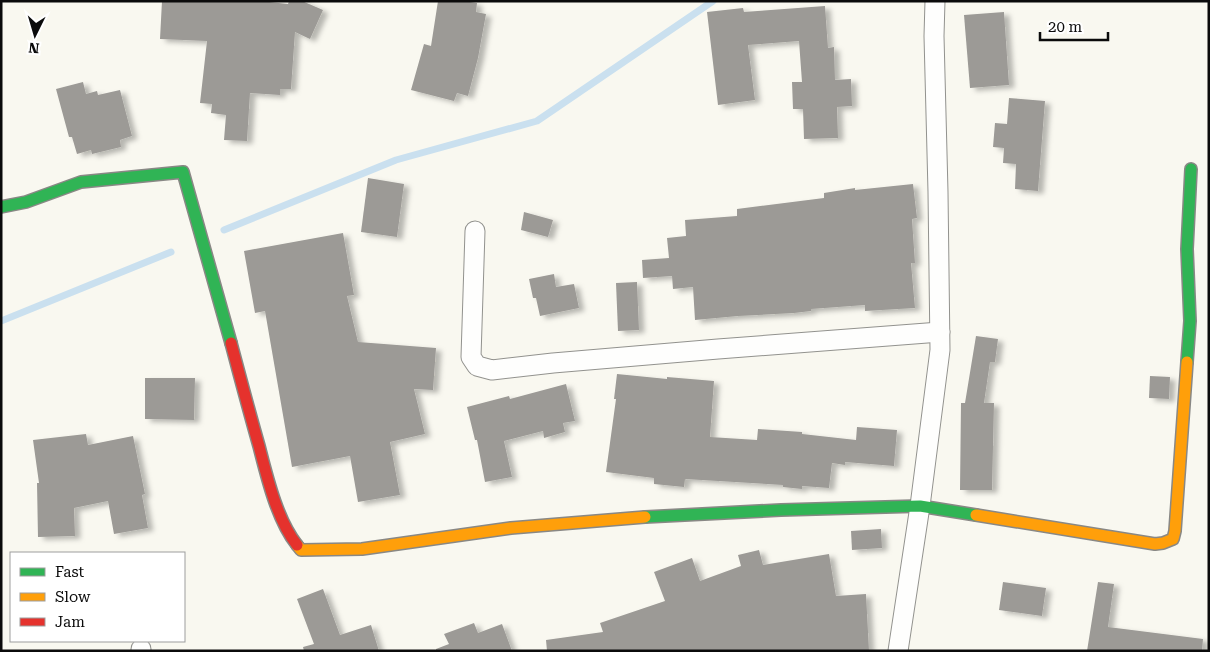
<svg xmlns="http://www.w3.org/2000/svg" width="1210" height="652" viewBox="0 0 1210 652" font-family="'Roboto Serif',serif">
<defs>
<filter id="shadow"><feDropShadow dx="5.5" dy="3" stdDeviation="2.5" flood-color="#0004"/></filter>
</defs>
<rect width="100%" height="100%" fill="#f9f8f0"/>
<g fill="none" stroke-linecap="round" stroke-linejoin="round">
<g stroke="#cae0ef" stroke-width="7">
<polyline points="224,230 396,160 537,121 713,1"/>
<polyline points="1,321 171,252"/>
</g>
</g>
<g fill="#9c9a96" filter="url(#shadow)">
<polygon points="162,1 260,1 288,4 289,1 302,1 323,10 310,39 295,32 291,89 280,89 280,95 250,93 247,141 224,140 226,115 211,113 212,104 200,103 207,41 160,39"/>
<polygon points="438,1 463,1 477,3 476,12 486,14 478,58 468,96 457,93 454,101 411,90 424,44 431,46"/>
<polygon points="825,6 828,48 834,47 835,80 851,79 852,106 837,107 838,138 804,139 803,109 793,109 792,82 802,82 799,41 748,45 755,100 718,105 707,12 743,8 744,12"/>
<polygon points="1004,12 1009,85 970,88 964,15"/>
<polygon points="83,82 86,94 97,91 98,95 120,90 132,136 120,140 121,147 92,154 91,150 77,154 72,137 69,137 56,89"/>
<polygon points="1009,98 1045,101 1038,191 1015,189 1016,164 1003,163 1004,148 993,147 995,123 1007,124"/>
<polygon points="368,178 404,184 397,237 361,232"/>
<polygon points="913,184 917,218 912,219 915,263 911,263 915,308 865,311 865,305 811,309 811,311 794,313 738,316 695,320 693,287 673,289 672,276 643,278 642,260 669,258 667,238 686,236 685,220 737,216 737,209 824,198 824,193 855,188 855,190"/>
<polygon points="524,212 553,220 548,237 521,230"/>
<polygon points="343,233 354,295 347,296 358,342 436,348 433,390 414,389 425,434 390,442 400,495 358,502 350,456 292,467 265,311 255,313 244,251"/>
<polygon points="554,274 556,287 574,284 579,308 540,316 536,298 533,298 529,279"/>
<polygon points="637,282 639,330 618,331 616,283"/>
<polygon points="976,336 998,339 995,362 990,362 984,403 994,403 992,490 960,490 961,403 965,403"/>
<polygon points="617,374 667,379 667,377 714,381 710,437 757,440 758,429 802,432 802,434 856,440 857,427 897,430 894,466 845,462 845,465 832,463 829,488 802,486 802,489 783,487 783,485 685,479 684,487 654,484 654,478 606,472 616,399 614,399"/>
<polygon points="1150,376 1170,377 1169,399 1149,398"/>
<polygon points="145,378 195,378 194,420 145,419"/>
<polygon points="566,384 575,421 563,423 565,432 544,438 543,431 504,441 512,477 485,482 477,440 475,440 467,407 509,396 510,399"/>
<polygon points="86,434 88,445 133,436 145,494 142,495 148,528 114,534 108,501 74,508 75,536 38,537 37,483 39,483 33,440"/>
<polygon points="881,529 882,548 852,550 851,531"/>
<polygon points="759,550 763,565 829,554 836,596 866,594 869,651 547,651 546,640 603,632 600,623 665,601 654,572 692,558 700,581 741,566 738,555"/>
<polygon points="1003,582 1046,588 1042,616 999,610"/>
<polygon points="1098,582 1114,584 1108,627 1203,639 1202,651 1087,651"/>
<polygon points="323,589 340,635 371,625 379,651 304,651 303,647 314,644 297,599"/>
<polygon points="474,623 478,633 502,624 512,651 436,651 436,649 449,644 444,634"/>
</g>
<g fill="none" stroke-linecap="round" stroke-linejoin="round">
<g stroke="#92928e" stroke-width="21">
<g id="street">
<polyline points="475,231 471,357 477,366 492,370 553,363 718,349 940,332"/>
<polyline points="141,651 141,649"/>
<polyline points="898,651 920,506 940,350 938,192 934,36 935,1"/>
</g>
</g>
<g stroke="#898885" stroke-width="14">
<g id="fast">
<polyline points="1,207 26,202 81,182 183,172 231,343"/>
<polyline points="1187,362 1190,321 1187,249 1191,169"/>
<polyline points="645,517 781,510 920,506 976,515"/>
</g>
</g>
<g stroke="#898885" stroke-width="14">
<g id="slow">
<polyline points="976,515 1155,544 1163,543 1173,539 1175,531 1187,362"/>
<polyline points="297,545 301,550 362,549 511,528 645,517"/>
</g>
</g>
<g stroke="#898885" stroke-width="14">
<path id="jam" d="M 231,343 C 240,377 249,411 259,446 C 267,477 277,520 297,545"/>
</g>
<use href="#street" stroke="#fefefd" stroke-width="19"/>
<use href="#fast" stroke="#30b455" stroke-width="11"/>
<use href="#slow" stroke="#ff9f0a" stroke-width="11"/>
<use href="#jam" stroke="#e5322d" stroke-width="11"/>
</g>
<rect width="1210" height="652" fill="none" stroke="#0b0b0b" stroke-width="5"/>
<rect x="10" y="552" width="175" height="90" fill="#ffffff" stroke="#9d9d9d"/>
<rect x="20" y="568" width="25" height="8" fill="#30b455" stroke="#9d9d9d"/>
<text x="55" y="577" font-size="15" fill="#0b0b0b">Fast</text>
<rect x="20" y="593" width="25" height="8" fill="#ff9f0a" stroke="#9d9d9d"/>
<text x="55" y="602" font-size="15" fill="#0b0b0b">Slow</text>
<rect x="20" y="618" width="25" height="8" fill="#e5322d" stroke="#9d9d9d"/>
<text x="55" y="627" font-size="15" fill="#0b0b0b">Jam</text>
<g transform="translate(35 35) rotate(185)" stroke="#ffffff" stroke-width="4" paint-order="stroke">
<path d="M0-4L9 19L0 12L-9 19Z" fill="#0b0b0b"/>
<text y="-8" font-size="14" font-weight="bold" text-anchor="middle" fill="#0b0b0b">N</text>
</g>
<path d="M1040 32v8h68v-8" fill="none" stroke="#0b0b0b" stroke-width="2.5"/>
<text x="1048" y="32" font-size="15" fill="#0b0b0b" stroke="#ffffff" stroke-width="4" paint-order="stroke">20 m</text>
</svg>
